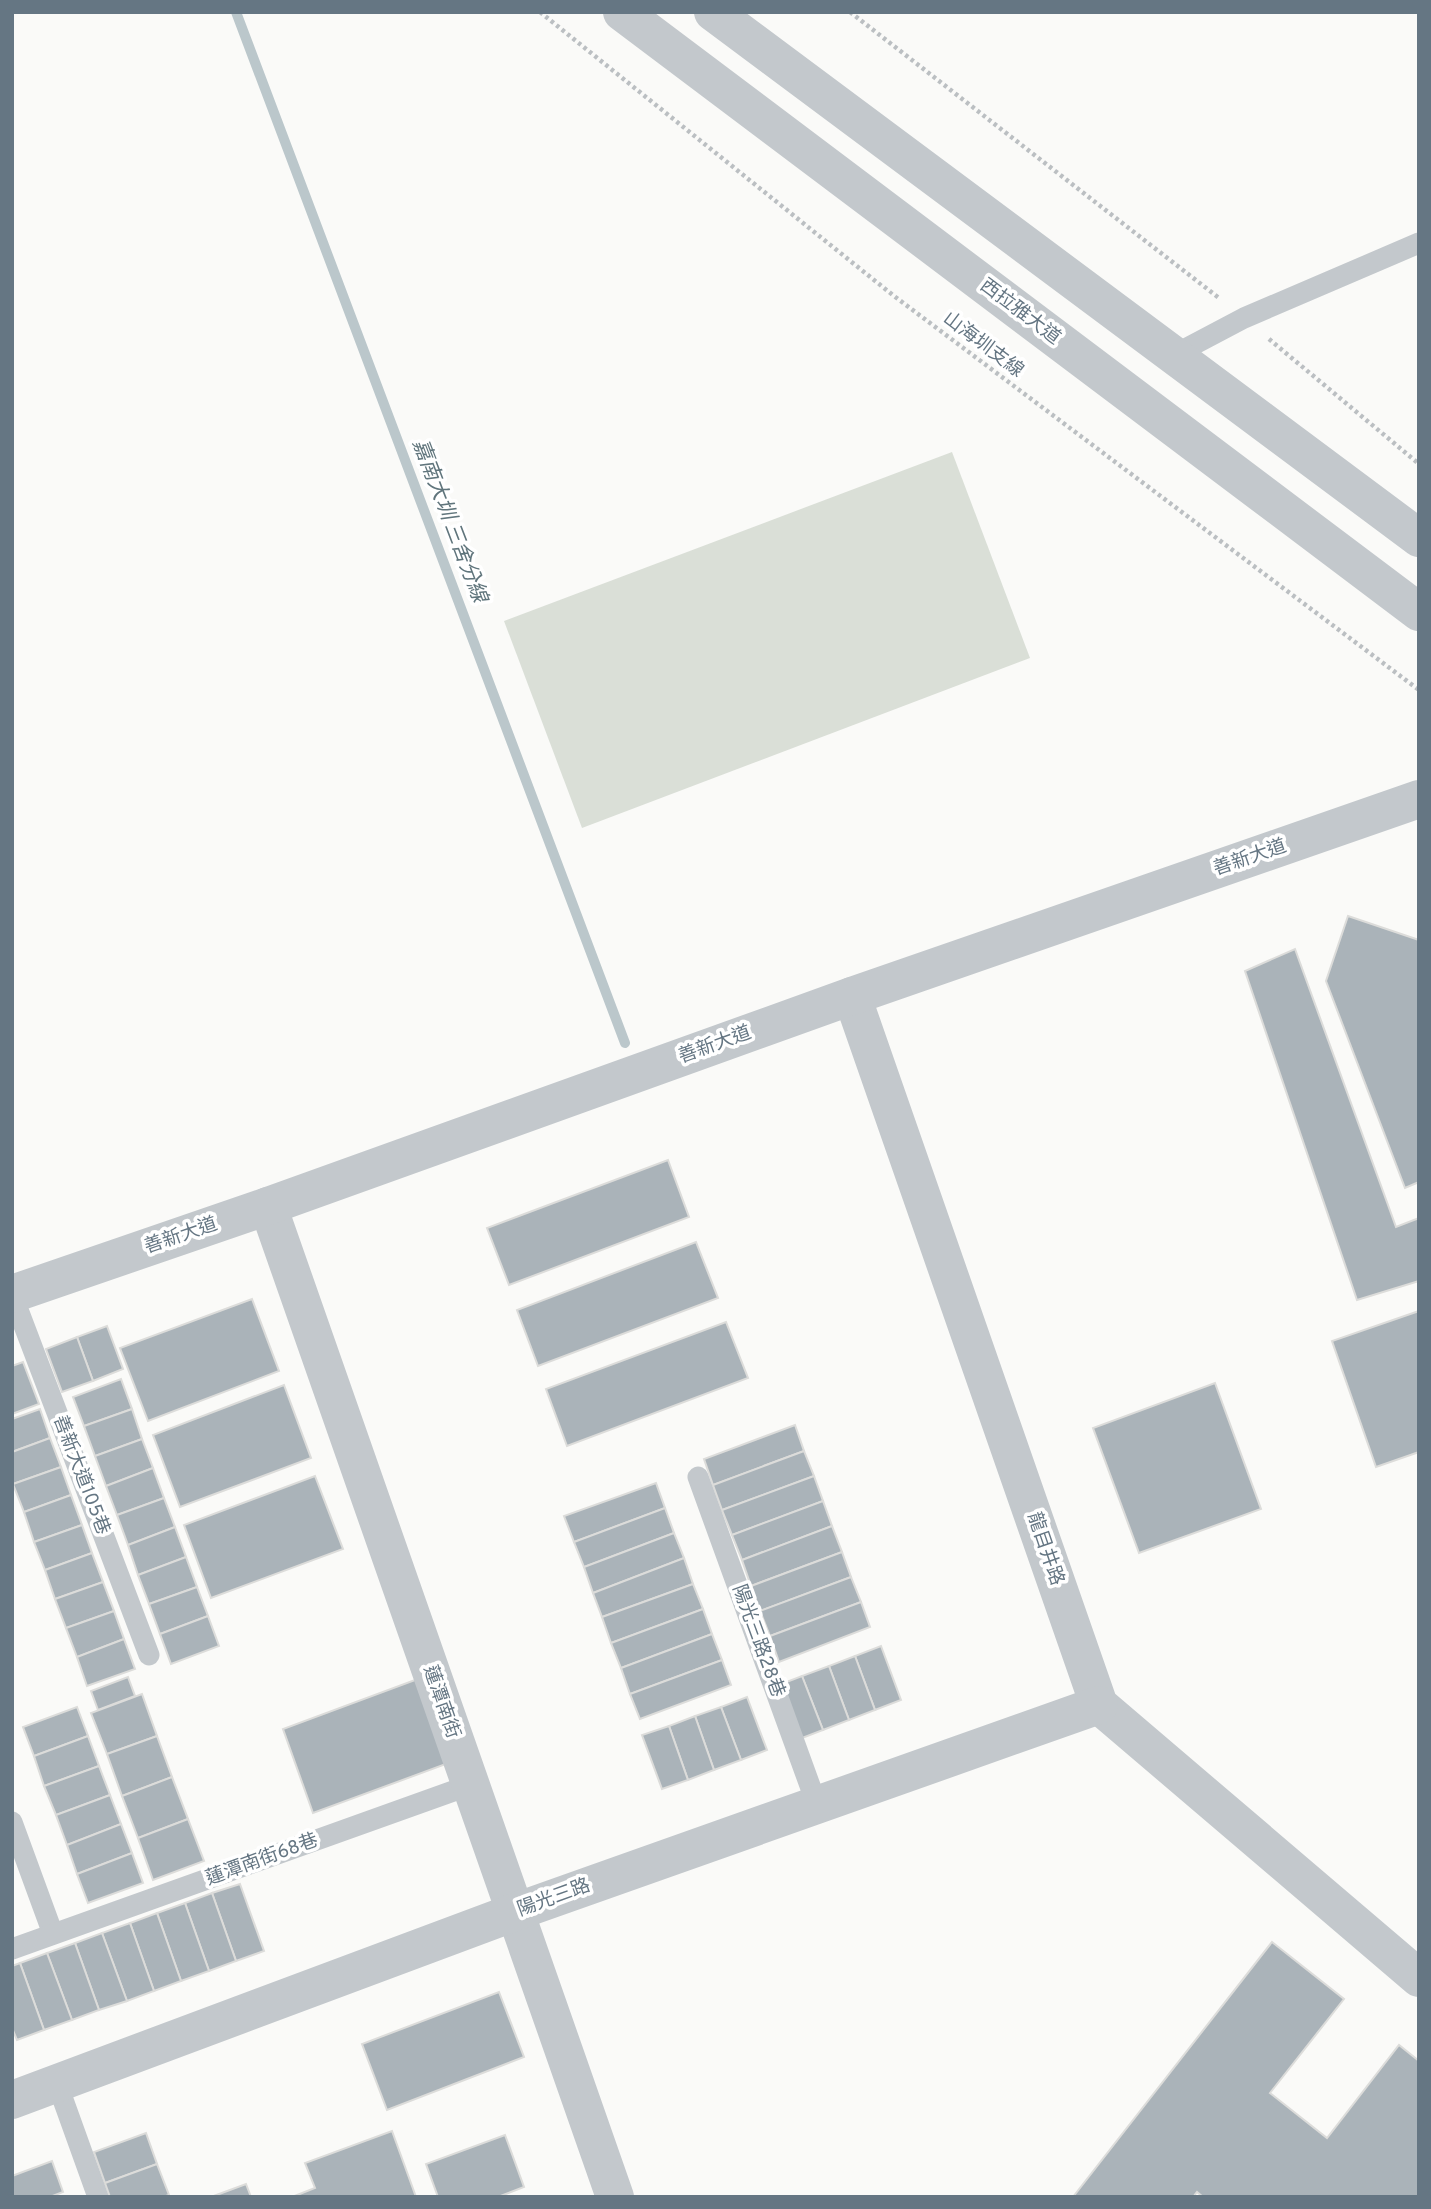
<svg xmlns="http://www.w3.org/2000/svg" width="1431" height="2209" viewBox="0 0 1431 2209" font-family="Overpass,'Noto Sans TC',sans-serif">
<rect width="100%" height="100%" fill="#fafaf8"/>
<polygon fill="#dadfd7" points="952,452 1030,658 582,828 504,621"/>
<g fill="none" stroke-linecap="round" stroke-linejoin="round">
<polyline stroke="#bbc7cb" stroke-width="10" points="236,12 625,1043"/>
</g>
<g fill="#aab3b9" stroke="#dcdcda" stroke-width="2">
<polygon points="1348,916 1419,940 1419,1182 1405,1188 1326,981"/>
<polygon points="1295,949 1396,1227 1419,1218 1419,1281 1357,1300 1245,971"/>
<polygon points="668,1160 689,1217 509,1285 487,1228"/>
<polygon points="696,1242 718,1298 538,1366 517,1310"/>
<polygon points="252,1299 279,1371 148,1421 120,1348"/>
<polygon points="1419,1311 1419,1452 1376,1467 1332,1341"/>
<polygon points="726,1322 748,1378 567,1446 546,1389"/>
<polygon points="107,1326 123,1369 93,1381 77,1337"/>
<polygon points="77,1337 93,1381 62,1392 46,1349"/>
<polygon points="23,1362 39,1404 12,1414 12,1366"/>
<polygon points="121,1379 132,1409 84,1426 73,1397"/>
<polygon points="1215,1383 1261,1509 1139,1553 1093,1428"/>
<polygon points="284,1385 311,1458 180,1507 153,1435"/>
<polygon points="40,1409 50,1438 12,1452 12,1419"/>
<polygon points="132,1409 142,1439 95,1456 84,1426"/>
<polygon points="795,1425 804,1451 713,1485 704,1459"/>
<polygon points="50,1438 61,1467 13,1484 12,1452"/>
<polygon points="142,1439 153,1468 106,1486 95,1456"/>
<polygon points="804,1451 814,1476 722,1510 713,1485"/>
<polygon points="61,1467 71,1495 24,1512 13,1484"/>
<polygon points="153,1468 164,1498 117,1515 106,1486"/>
<polygon points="315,1476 343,1549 211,1598 184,1525"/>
<polygon points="814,1476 823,1501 732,1535 722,1510"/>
<polygon points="656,1483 665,1508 574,1542 564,1516"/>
<polygon points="71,1495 82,1525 34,1542 24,1512"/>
<polygon points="164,1498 175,1527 128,1545 117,1515"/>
<polygon points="823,1501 832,1526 742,1560 732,1535"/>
<polygon points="665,1508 674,1533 584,1567 574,1542"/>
<polygon points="82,1525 92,1553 45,1570 34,1542"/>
<polygon points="832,1526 842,1552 751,1586 742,1560"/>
<polygon points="175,1527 186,1557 138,1575 128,1545"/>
<polygon points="674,1533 684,1558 593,1593 584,1567"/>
<polygon points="842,1552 851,1577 760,1611 751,1586"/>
<polygon points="92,1553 103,1582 55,1599 45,1570"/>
<polygon points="186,1557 197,1587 149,1604 138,1575"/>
<polygon points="684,1558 693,1584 602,1617 593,1593"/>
<polygon points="851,1577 861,1602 770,1636 760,1611"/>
<polygon points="103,1582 114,1611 66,1628 55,1599"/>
<polygon points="693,1584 703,1609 611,1643 602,1617"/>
<polygon points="197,1587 208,1616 160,1634 149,1604"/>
<polygon points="861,1602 870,1627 779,1662 770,1636"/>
<polygon points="703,1609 712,1634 621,1668 611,1643"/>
<polygon points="114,1611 124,1639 77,1657 66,1628"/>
<polygon points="208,1616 219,1646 171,1664 160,1634"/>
<polygon points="712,1634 722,1660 630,1694 621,1668"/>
<polygon points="124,1639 135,1669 87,1686 77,1657"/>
<polygon points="881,1646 901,1700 875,1710 855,1656"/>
<polygon points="855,1656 875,1710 849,1720 829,1666"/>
<polygon points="722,1660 731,1685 640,1719 630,1694"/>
<polygon points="829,1666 849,1720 823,1730 802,1676"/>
<polygon points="802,1676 823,1730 797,1740 776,1686"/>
<polygon points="128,1677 135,1696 98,1710 91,1691"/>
<polygon points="423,1677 454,1761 313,1813 283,1729"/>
<polygon points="142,1694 157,1736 107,1754 91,1713"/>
<polygon points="747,1697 767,1750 741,1760 721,1707"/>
<polygon points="77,1707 88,1736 34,1756 23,1727"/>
<polygon points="721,1707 741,1760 714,1770 695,1716"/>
<polygon points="695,1716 714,1770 688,1780 669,1726"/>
<polygon points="669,1726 688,1780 662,1789 642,1735"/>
<polygon points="88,1736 99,1766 44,1786 34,1756"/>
<polygon points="157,1736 172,1777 122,1796 107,1754"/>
<polygon points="99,1766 110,1795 56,1815 44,1786"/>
<polygon points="172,1777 188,1819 138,1838 122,1796"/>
<polygon points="110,1795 121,1824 67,1845 56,1815"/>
<polygon points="188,1819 204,1861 153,1880 138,1838"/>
<polygon points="121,1824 132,1853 77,1874 67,1845"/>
<polygon points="132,1853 143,1883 88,1903 77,1874"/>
<polygon points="240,1884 264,1951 236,1961 212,1893"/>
<polygon points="212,1893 236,1961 209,1971 185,1903"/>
<polygon points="185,1903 209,1971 181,1981 157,1913"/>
<polygon points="157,1913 181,1981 154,1991 130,1923"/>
<polygon points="130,1923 154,1991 127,2001 102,1933"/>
<polygon points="102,1933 127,2001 99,2010 75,1943"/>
<polygon points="1272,1942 1344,1999 1270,2093 1327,2138 1399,2045 1419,2061 1419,2197 1203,2197 1197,2192 1193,2197 1073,2197"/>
<polygon points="75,1943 99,2010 72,2020 47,1953"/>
<polygon points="47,1953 72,2020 44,2030 20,1963"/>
<polygon points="20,1963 44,2030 17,2040 12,2028 12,1966"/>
<polygon points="499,1992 524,2057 387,2110 362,2044"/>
<polygon points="392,2131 416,2197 292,2197 315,2188 305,2163"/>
<polygon points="146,2133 157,2164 105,2183 94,2152"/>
<polygon points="505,2135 524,2187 498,2197 438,2197 426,2164"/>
<polygon points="52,2161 63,2192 50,2197 12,2197 12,2176"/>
<polygon points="157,2164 169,2195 163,2197 110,2197 105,2183"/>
<polygon points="246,2184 251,2197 211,2197"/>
</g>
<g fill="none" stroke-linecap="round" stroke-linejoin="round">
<g stroke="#bbbfc2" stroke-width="4.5" stroke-dasharray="3.5 3.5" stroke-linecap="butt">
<polyline points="540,12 894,296 1419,690"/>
<polyline points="850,12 1219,298"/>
<polyline points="1269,339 1419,464"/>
</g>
<g stroke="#c3c8cc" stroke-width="21">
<polyline points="1172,356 1244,318 1419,243"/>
<polyline points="12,1294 149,1655"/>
<polyline points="698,1477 817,1805"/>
<polyline points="12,1822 53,1934"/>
<polyline points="12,1949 470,1785"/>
<polyline points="57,2083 98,2197"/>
</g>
<g stroke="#c3c8cc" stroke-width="38">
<polyline points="852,996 1099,1705 1419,1978"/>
<polyline points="268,1206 615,2197"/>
<polyline points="12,1294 268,1206 852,996 1419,799"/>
<polyline points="12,2100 515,1912 1099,1705"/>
</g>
<g stroke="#c3c8cc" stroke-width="38">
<polyline points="622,12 1419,612"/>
<polyline points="713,12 1419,538"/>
</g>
</g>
<g text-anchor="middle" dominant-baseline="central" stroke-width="7" stroke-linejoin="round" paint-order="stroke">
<g font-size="19" fill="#657683" stroke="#fff">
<text transform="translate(1020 312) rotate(37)">西拉雅大道</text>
<text transform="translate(983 345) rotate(37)">山海圳支線</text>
<text transform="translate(1250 858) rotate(-19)">善新大道</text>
<text transform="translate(715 1045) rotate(-20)">善新大道</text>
<text transform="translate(181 1236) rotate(-19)">善新大道</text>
<text transform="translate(81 1475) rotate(69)">善新大道105巷</text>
<text transform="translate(1045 1549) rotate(71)">龍目井路</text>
<text transform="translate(758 1641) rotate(70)">陽光三路28巷</text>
<text transform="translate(441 1702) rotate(71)">蓮潭南街</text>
<text transform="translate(262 1860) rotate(-20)">蓮潭南街68巷</text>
<text transform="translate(554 1898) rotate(-20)">陽光三路</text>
</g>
<g font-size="21" font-style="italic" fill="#60757c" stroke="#fff">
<text transform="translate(449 521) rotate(69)">嘉南大圳 三舍分線</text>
</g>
</g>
<rect width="1431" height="2209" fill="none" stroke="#657683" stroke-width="28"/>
</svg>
